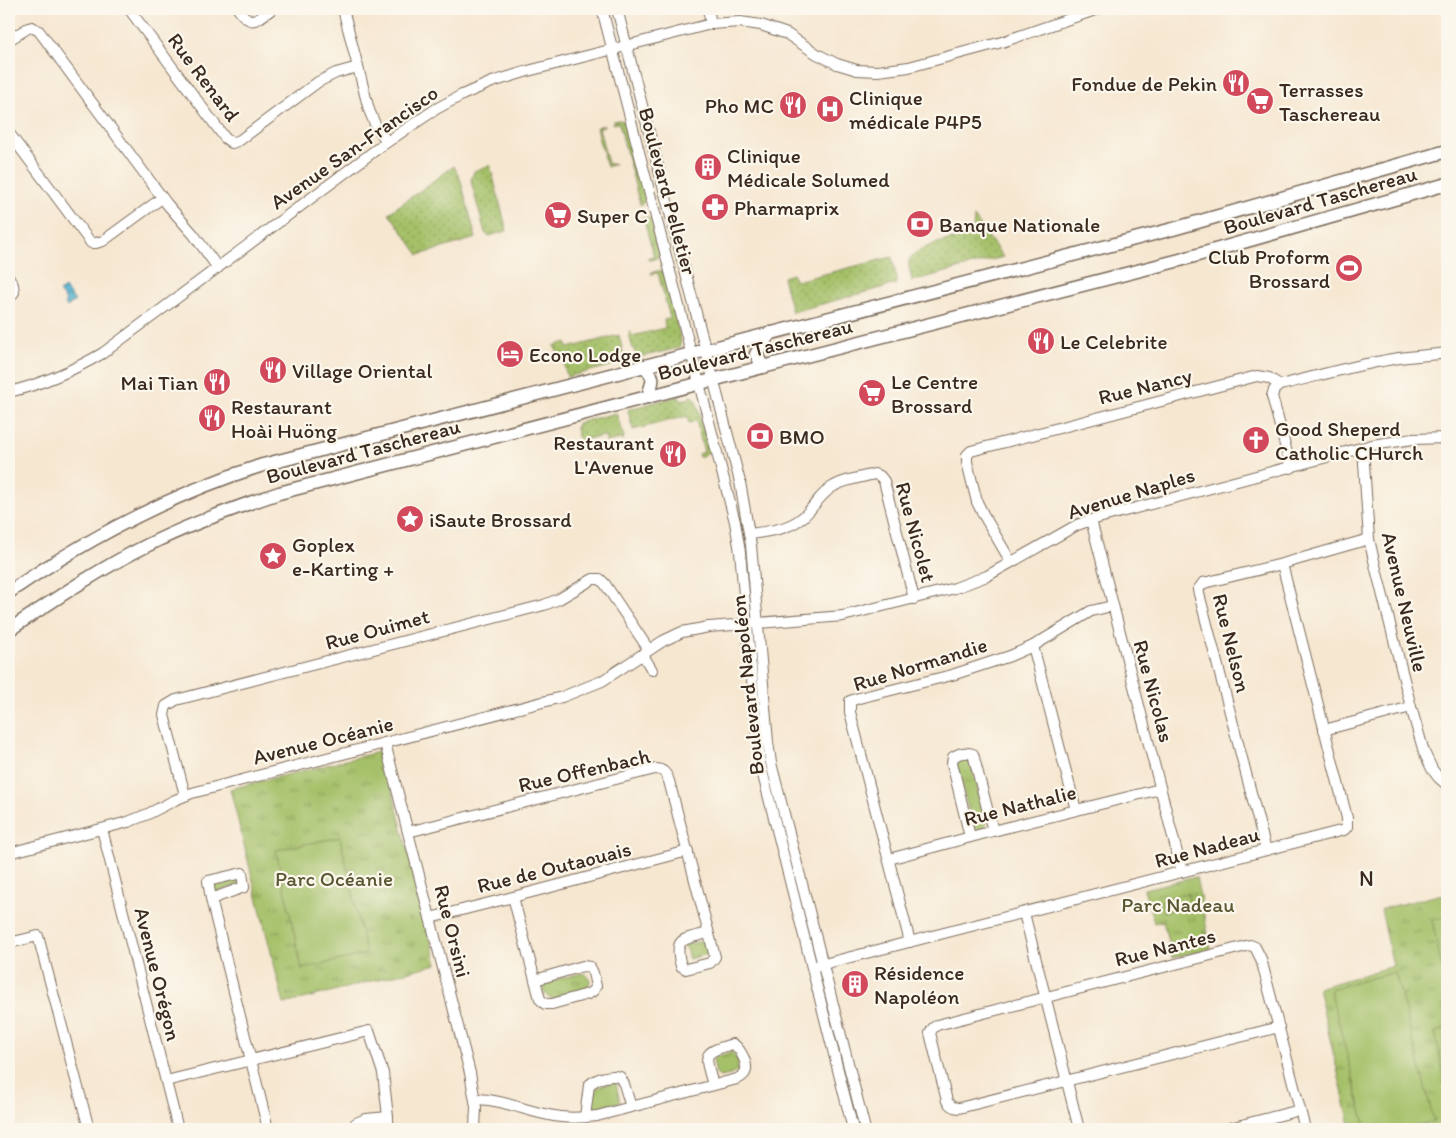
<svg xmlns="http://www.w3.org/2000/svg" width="1456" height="1138" viewBox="0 0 1456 1138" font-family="Itim,sans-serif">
<defs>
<pattern id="grass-dots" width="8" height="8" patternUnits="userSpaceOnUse" patternTransform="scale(1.25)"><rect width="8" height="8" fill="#a4c067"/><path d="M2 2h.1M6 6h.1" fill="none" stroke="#879c54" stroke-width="1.8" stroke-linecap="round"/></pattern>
<pattern id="park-tufts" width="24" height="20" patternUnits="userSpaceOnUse" patternTransform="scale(1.25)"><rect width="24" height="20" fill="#a4c067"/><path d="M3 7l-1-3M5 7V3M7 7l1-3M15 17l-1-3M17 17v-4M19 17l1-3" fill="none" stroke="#879c54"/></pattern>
<pattern id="water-rules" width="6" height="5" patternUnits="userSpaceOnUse" patternTransform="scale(1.25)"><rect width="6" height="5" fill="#4eaecd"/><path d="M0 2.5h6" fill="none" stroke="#428ea6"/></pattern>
</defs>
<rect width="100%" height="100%" fill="#fbf7ec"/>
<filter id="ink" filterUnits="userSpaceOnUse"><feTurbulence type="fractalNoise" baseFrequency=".02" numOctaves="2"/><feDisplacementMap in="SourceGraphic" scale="10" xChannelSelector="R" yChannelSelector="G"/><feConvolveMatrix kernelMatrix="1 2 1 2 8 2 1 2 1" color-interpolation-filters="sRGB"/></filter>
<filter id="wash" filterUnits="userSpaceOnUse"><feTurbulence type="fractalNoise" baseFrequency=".0096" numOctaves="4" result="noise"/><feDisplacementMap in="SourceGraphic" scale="20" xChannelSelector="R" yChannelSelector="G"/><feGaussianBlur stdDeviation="1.12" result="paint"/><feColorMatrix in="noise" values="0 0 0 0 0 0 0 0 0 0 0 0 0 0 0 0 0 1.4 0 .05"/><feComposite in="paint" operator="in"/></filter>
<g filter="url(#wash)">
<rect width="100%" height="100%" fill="#f6e7d1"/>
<g fill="url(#grass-dots)" stroke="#707542">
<polygon points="619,120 626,121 646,200 640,205 619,123 612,124 613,121"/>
<polygon points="603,125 605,126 599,128 608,164 615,164 607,167 603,155 604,155 602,148 601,148 598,136 599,135 597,127"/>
<polygon points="490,165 507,231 489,236 485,233 472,185 471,180 474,171"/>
<polygon points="454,166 461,181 476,238 419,255 389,213"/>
<polygon points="645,217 651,219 660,255 655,259 650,260 647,259 654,257 644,220 638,221 639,219"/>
<path d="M 974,217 L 1003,257 L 912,281 C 911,275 908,267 909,261 C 913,246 955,239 969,235 L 973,230 Z"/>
<polygon points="892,257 896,275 896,284 792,312 783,277 792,274 796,281"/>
<path d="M 658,271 L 664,272 L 665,275 L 681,341 L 679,348 L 640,357 C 632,353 630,339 629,331 L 630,330 L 632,336 L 665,328 L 664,320 L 670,318 L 658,273 L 651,274 L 652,272 Z"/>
<polygon points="619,335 624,357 621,363 567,377 563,361 554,346 566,342 568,348"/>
<polygon points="679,396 680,400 690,398 690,396 694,397 696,401 709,452 700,457 699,457 698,454 704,452 696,421 689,423 687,416 633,430 628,411 629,409"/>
<polygon points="616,413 624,437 623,440 621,440 620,439 606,442 605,436 579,440 576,429 577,423"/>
</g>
<g fill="url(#park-tufts)" stroke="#707542">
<polygon points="382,751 437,964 284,1004 230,789"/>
<polygon points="963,758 970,760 986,822 984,828 977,830 972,825 957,766 957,762"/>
<polygon points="1196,877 1211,949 1172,958 1163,921 1154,923 1144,889"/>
<polygon points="237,878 240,881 239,885 217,892 213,890 215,884"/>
<polygon points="1447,893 1447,1129 1351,1129 1318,988 1393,966 1381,909"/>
<polygon points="706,940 708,954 689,959 685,945"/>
<polygon points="582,973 587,975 590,980 589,985 585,989 553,999 548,997 544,993 543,987 546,982"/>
<polygon points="732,1052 738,1061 738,1071 730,1075 720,1077 716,1074 713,1061 714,1057"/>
<path d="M 616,1083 L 620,1102 L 593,1109 C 591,1104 591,1102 592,1097 C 595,1085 605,1084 616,1083 Z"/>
</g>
<g fill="#a4c067" stroke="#707542">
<polygon points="340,837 366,954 302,969 276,850"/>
<polygon points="1187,893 1191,906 1163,912 1161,900"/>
<polygon points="1447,916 1447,991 1432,920"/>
<polygon points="1395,972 1434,1121 1402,1129 1366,1129 1330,989"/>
<polygon points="1447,1029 1447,1091 1435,1032"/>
</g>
<polygon fill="url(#water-rules)" stroke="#446c76" points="65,288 75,301 67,307 64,303 66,301 59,292"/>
</g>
<g filter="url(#ink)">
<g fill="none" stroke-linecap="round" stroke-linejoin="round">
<g stroke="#7c6c5d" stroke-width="12">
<g id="minor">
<polyline points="129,9 225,138 232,143 240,140 318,82 336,73 358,67"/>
<path d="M 238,9 C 252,28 256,20 272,9"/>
<polyline points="343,9 369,110 375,124 387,142"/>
<polyline points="602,9 735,522 740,552 760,763 853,1129"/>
<polyline points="617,9 740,482 751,545 768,742 771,763 865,1129"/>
<polyline points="708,9 711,24"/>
<polyline points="9,40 28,28 32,27 39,31 167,204 194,235 218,268"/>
<polyline points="9,133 91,243 96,243 103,241 162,198"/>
<polyline points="9,278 13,285 14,292 9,299"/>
<polyline points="1280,385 1274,390 1272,396 1291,468"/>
<path d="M 9,392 C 42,384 74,370 103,353 L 381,146 L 436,109 L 462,95 L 492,82 L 528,71 L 711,24 L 740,22 L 761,25 L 787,34 L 817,54 L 837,64 L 857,70 L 878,71 L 909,67 L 1002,42 L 1098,9"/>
<polyline points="1363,448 1369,539 1375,565 1411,707 1424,752 1432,769 1438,777 1447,785"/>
<polyline points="1091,520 1182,872"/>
<path d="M 750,534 C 772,531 794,529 809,511 C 817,502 823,492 834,486 C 846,479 861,478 874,474 L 880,476 L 884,481 L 914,599"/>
<path d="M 1011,562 L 983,514 L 977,502 L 967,462 L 967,455 L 971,451 L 1257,376 L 1269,378 L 1280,385 C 1314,377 1348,367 1382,361 C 1404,356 1425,356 1447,353"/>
<polyline points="1033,646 1076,810"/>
<polyline points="643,655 652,670"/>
<polyline points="1324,730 1411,707"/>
<polyline points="385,743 470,1073 476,1107 475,1129"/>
<polyline points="185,795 164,715 166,706 176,700 544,605 559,599 593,579 600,579 605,584 649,650"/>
<polyline points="102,829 178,1129"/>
<path d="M 408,832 L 655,769 C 663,769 666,773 669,781 L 715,957 L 710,963 L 686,969 L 681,966 C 673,936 684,940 708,933"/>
<path d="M 970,837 L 952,763 L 953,757 C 959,753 965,751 973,754 L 993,831"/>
<polyline points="1266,850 1198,590 1203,583 1208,582 1282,564 1369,539"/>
<polyline points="9,853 128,822 148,814 175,800 192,793 562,697 602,681 663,641 682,632 709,627 843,616 955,588 987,576 1077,525 1091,520 1372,445 1413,439 1447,438"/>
<polyline points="889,859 993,831 1160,789"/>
<polyline points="513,897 540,999 545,1004 552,1004 588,994 593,991 596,986 593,973 590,967 583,966 535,980"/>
<polyline points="211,899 244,887 242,873 208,881 211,899 268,1129"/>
<polyline points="1024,913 1079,1129"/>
<polyline points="430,918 513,897 688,851"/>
<polyline points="910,942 850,712 850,701 859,698 952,675 1010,656 1033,646 1091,611 1112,606"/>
<polyline points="9,943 38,936 89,1129"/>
<polyline points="816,966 1344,830 1347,827 1347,818 1282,564"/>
<path d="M 1279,1027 L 959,1108 C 953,1108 950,1106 947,1101 L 930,1033 L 933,1028 L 937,1025 L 1250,945 L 1255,947 L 1261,959 L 1305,1129"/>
<polyline points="166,1081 369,1031 383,1073 388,1117 388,1129"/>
<path d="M 475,1099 C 502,1099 528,1112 554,1116 C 569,1119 582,1118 597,1116 L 737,1079 C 741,1077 745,1075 746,1070 C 747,1062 740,1048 733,1044 C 700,1053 705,1055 713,1085"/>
<path d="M 585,1117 L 589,1085 C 597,1078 611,1074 620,1077 L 624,1084 L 631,1107"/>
<polyline points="356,1129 356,1123 366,1119 388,1117"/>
<polyline points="1226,1129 1300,1110"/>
</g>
</g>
<g stroke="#7c6c5d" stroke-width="15">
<g id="major">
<path d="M 644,366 C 657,380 652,380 648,397"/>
<polyline points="763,367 756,354 770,333"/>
<path d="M 9,592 C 88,538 171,494 263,465 L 1173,229 L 1447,151"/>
<path d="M 9,630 C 54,600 99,569 148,545 C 190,524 234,508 279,493 L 720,378 L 1180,260 L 1447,184"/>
</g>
</g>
<use href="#minor" stroke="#fff" stroke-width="10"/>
<use href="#major" stroke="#fff" stroke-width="12"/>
</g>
</g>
<defs>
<g id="restaurant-disc" transform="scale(1.4375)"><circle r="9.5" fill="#d1495b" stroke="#fbf7ec"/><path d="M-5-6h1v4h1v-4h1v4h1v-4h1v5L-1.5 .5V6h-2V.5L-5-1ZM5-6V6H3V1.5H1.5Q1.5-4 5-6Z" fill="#fff"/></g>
<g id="supermarket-disc" transform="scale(1.4375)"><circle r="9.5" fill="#d1495b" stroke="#fbf7ec"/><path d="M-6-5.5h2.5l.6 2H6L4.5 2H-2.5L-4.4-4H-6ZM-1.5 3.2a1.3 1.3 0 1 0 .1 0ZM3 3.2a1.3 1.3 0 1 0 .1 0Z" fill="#fff"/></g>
<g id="hospital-disc" transform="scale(1.4375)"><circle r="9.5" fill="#d1495b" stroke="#fbf7ec"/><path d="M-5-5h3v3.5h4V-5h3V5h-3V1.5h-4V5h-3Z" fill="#fff"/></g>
<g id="building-disc" transform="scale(1.4375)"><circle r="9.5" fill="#d1495b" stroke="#fbf7ec"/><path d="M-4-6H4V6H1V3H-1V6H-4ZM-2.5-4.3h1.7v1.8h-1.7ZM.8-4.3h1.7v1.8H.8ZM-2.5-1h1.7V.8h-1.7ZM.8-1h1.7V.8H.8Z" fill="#fff"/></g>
<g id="pharmacy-disc" transform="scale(1.4375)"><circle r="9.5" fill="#d1495b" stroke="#fbf7ec"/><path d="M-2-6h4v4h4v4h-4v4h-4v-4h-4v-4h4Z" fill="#fff"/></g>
<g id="bank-disc" transform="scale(1.4375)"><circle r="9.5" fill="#d1495b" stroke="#fbf7ec"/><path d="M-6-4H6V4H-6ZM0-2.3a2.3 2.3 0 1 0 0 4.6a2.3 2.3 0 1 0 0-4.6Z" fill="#fff"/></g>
<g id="stadium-disc" transform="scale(1.4375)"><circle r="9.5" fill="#d1495b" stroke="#fbf7ec"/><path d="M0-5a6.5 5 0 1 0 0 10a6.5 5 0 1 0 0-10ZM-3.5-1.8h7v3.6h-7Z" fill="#fff"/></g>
<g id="hotel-disc" transform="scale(1.4375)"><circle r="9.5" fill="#d1495b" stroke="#fbf7ec"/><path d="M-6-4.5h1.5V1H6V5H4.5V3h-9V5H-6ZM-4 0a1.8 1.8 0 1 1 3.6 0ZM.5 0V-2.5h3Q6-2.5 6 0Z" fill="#fff"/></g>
<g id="church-disc" transform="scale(1.4375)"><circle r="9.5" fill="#d1495b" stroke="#fbf7ec"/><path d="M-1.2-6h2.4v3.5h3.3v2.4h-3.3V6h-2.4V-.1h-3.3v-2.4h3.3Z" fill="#fff"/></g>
<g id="sight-disc" transform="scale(1.4375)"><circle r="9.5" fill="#d1495b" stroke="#fbf7ec"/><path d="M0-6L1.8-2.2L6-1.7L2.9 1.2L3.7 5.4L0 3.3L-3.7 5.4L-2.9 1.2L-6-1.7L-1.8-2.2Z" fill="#fff"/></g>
</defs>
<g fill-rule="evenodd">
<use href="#restaurant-disc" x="1236" y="83"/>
<use href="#supermarket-disc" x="1260" y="101"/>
<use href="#restaurant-disc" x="793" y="105"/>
<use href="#hospital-disc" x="830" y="109"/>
<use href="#building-disc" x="708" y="167"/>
<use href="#pharmacy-disc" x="715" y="207"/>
<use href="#supermarket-disc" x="558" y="215"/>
<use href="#bank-disc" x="920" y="224"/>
<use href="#stadium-disc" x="1349" y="268"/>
<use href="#restaurant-disc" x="1041" y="341"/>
<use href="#hotel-disc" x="510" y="354"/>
<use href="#restaurant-disc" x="273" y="370"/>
<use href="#restaurant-disc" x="217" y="382"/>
<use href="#supermarket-disc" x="872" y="393"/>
<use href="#restaurant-disc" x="212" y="418"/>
<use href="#bank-disc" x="760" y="436"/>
<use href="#church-disc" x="1256" y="440"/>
<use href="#restaurant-disc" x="673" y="454"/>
<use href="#sight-disc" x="410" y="519"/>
<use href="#sight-disc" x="273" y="556"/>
<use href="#building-disc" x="855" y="984"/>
</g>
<g text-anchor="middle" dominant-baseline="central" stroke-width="4.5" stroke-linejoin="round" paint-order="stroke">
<g font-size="21" fill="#3b2a1e" stroke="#fbf7ec">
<text transform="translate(204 77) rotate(53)">Rue Renard</text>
<text transform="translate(354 147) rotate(-35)">Avenue San-Francisco</text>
<text transform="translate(668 191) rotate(75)">Boulevard Pelletier</text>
<text transform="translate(1320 200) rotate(-16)">Boulevard Taschereau</text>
<text transform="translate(755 349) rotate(-14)">Boulevard Taschereau</text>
<text transform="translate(1145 386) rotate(-14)">Rue Nancy</text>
<text transform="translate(363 451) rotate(-15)">Boulevard Taschereau</text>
<text transform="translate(1131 493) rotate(-17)">Avenue Naples</text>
<text transform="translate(916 532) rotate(75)">Rue Nicolet</text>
<text transform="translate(1405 602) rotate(77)">Avenue Neuville</text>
<text transform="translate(377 629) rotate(-15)">Rue Ouimet</text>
<text transform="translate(1232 643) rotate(76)">Rue Nelson</text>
<text transform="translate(920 664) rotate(-17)">Rue Normandie</text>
<text transform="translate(747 685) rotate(-96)">Boulevard Napoléon</text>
<text transform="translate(1154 691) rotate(75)">Rue Nicolas</text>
<text transform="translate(323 740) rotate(-14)">Avenue Océanie</text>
<text transform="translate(584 770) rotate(-13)">Rue Offenbach</text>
<text transform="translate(1020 805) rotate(-14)">Rue Nathalie</text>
<text transform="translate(1207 847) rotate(-15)">Rue Nadeau</text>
<text transform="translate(554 867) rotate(-14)">Rue de Outaouais</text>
<text transform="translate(453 931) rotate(76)">Rue Orsini</text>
<text transform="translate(1165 947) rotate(-14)">Rue Nantes</text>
<text transform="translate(158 974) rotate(76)">Avenue Orégon</text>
</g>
<g font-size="21" fill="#3b2a1e" stroke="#fbf7ec" text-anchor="start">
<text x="1217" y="83" text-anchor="end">Fondue de Pekin</text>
<text x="1279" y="89">Terrasses<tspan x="1279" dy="24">Taschereau</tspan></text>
<text x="849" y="97">Clinique<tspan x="849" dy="24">médicale P4P5</tspan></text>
<text x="774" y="105" text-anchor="end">Pho MC</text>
<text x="727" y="155">Clinique<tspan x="727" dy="24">Médicale Solumed</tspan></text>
<text x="734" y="207">Pharmaprix</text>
<text x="577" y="215">Super C</text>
<text x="939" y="224">Banque Nationale</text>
<text x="1330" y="256" text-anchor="end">Club Proform<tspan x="1330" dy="24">Brossard</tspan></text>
<text x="1060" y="341">Le Celebrite</text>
<text x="529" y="354">Econo Lodge</text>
<text x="292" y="370">Village Oriental</text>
<text x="891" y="381">Le Centre<tspan x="891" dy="24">Brossard</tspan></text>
<text x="198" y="382" text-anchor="end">Mai Tian</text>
<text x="231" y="406">Restaurant<tspan x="231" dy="24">Hoài Huöng</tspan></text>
<text x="1275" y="428">Good Sheperd<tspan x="1275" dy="24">Catholic CHurch</tspan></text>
<text x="779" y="436">BMO</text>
<text x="654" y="442" text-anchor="end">Restaurant<tspan x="654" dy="24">L'Avenue</tspan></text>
<text x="429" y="519">iSaute Brossard</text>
<text x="292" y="544">Goplex<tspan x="292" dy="24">e-Karting +</tspan></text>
<text x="874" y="972">Résidence<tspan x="874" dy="24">Napoléon</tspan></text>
</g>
<g font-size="21" fill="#5a5734" stroke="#fbf7ec">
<text x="334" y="878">Parc Océanie</text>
<text x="1178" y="904">Parc Nadeau</text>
</g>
<g font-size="22" letter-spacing="1" fill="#3b2a1e" stroke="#fbf7ec">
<text x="1367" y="878">N</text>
</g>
</g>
<rect width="1456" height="1138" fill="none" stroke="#fbf7ec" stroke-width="30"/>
</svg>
